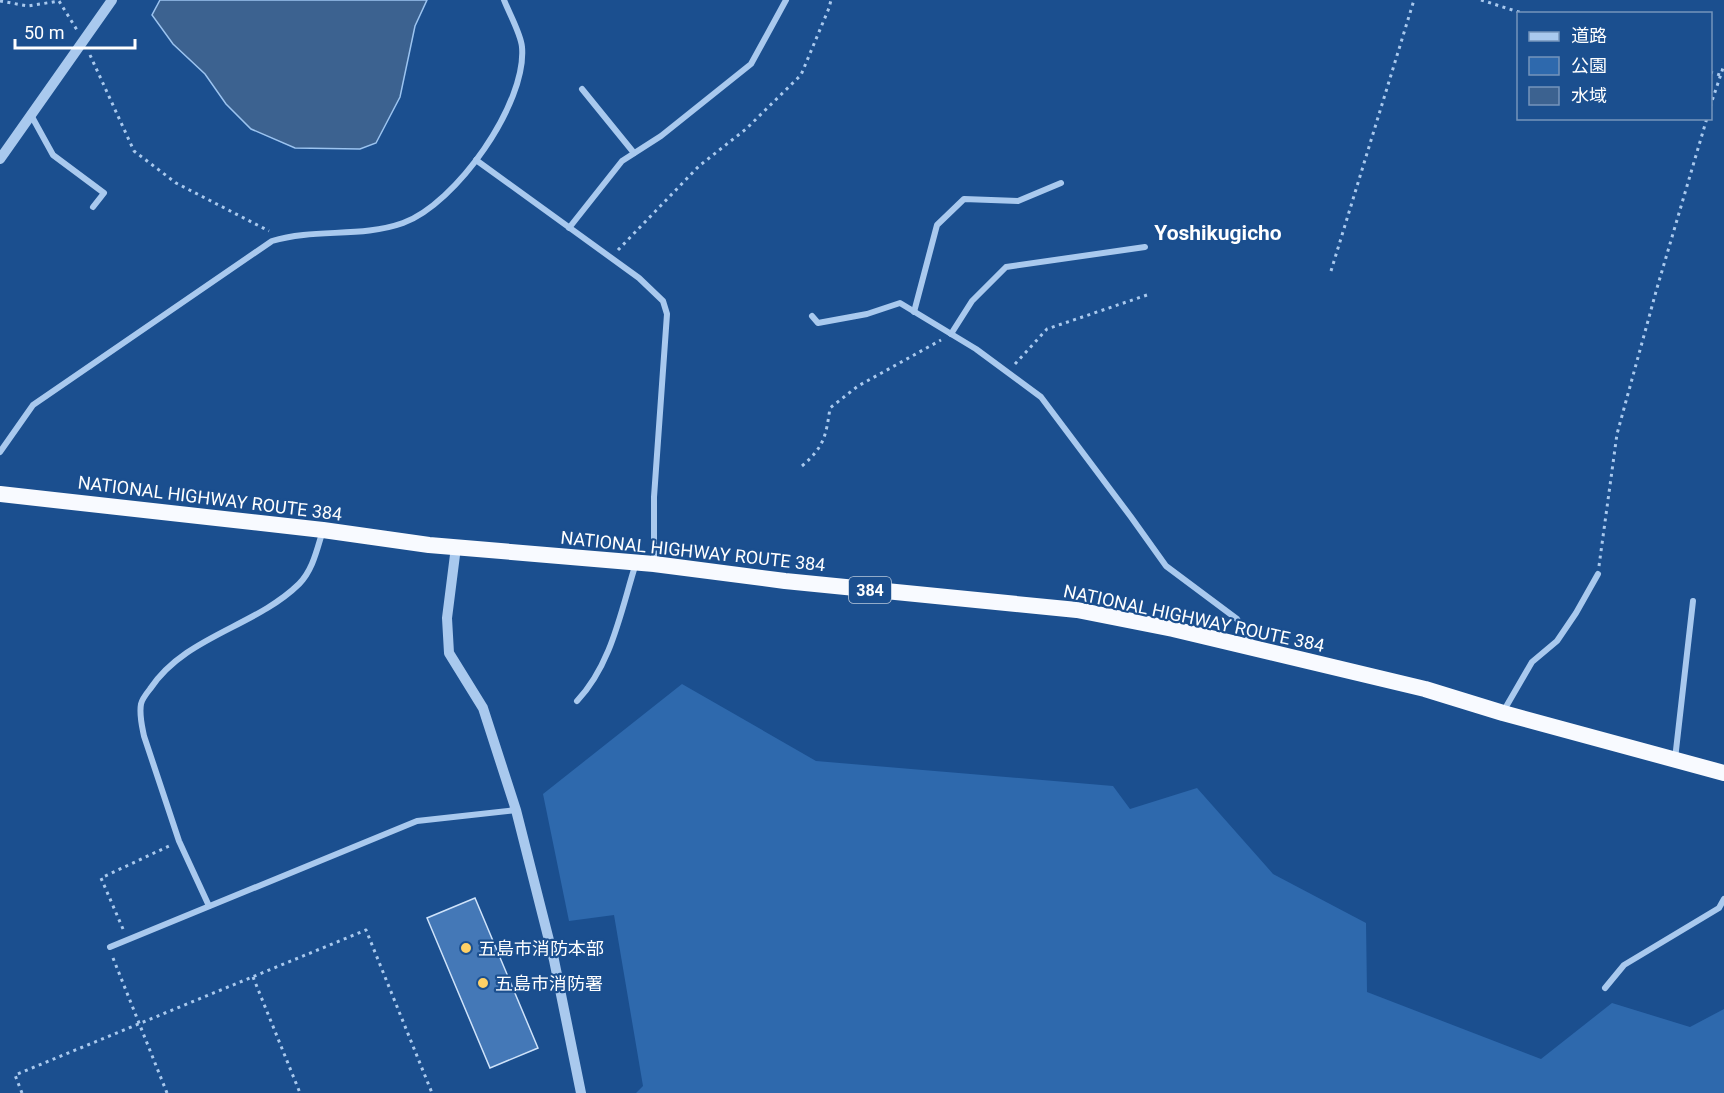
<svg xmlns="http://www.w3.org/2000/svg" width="1724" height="1093" viewBox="0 0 1724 1093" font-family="Roboto,'Noto Sans JP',sans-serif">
<rect width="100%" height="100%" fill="#1b4f8f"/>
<polygon fill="#2e69ad" points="682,684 816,761 1113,786 1130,809 1197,788 1273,874 1366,923 1367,992 1541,1059 1612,1003 1690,1027 1724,1009 1724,1093 636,1093 643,1086 614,915 569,921 543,794"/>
<polygon fill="#3c6290" stroke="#9cc4f0" stroke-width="1.5" points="160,0 427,0 415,26 400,97 376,143 360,149 295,148 251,129 226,104 205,74 173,44 152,15"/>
<polygon fill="#4478b7" stroke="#cfe3fa" stroke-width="1.5" points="475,898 538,1048 490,1068 427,918"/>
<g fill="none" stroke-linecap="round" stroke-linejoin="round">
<g stroke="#a9c9ee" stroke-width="3" stroke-dasharray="3 4.5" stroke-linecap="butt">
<polyline points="1481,0 1525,14"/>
<polyline points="0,1 28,6 59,1 77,30"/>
<polyline points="90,55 134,151 176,183 269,231"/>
<polyline points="1710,72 1720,75"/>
<polyline points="1710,107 1724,65"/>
<polyline points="618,250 699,166 746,129 801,75 829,8 831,0"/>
<polyline points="1331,271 1414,0"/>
<polyline points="1015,364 1047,329 1150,294"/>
<path d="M 802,466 C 824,447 826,436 830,408 L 858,386 L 941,340"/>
<polyline points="1599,566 1617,434 1657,288 1707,118"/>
<polyline points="123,929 101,878 169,846"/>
<polyline points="113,958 167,1093"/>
<polyline points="253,977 300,1093"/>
<polyline points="22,1093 15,1075 366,930 432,1093"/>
</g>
<g stroke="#a9c9ee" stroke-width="6">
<polyline points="582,89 634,153"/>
<polyline points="31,115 53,155 104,193 93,207"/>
<polyline points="476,160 639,278 663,301 667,314 654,497 654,563"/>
<polyline points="569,228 622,161 661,136 751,64 786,0"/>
<polyline points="914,312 937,225 964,199 1018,201 1061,183"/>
<polyline points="812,316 818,323 867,314 900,303 976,349 1041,397 1131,517 1166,566 1237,619 1252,643"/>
<polyline points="951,334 972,301 1006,267 1145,247"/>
<path d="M 0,452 L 33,405 L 272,241 C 315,228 361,238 403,223 C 456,204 527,103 522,47 C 521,34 509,13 504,0"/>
<path d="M 577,701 C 612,664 621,610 636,563"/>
<polyline points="1503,712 1532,662 1557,641 1576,613 1598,574"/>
<polyline points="1675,759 1693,601"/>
<path d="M 209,906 L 179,841 L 144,736 C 142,726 139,715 141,704 C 142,699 146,694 150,689 C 185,636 255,627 299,584 C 313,570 317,549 323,530"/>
<polyline points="110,947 417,821 516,810"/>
<polyline points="1605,988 1624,965 1719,908 1724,899"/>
</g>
<g stroke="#a9c9ee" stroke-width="10">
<polyline points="0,159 112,0"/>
<polyline points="456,547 447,618 449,653 483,708 516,810 554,960 581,1093"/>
</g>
<polyline stroke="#f8faff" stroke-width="16" points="0,494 323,530 429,545 654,564 785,581 1077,610 1173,629 1425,689 1503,713 1724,773"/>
</g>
<g fill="#ffd166" stroke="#1b4f8f" stroke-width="2">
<circle cx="466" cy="948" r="6"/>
<circle cx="483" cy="983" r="6"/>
</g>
<g text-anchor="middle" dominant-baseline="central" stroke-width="4.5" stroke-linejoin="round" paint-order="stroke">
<rect fill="#1b4f8f" stroke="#bbcadd" stroke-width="1.5" x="849" y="577" width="42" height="26" rx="4.5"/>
<g font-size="16" font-weight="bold" fill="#fff">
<text x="870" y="590">384</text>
</g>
<g font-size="18" fill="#fff" stroke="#1b4f8f">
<text transform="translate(210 498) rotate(7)">NATIONAL HIGHWAY ROUTE 384</text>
<text transform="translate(693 551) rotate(6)">NATIONAL HIGHWAY ROUTE 384</text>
<text transform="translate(1194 618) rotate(12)">NATIONAL HIGHWAY ROUTE 384</text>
</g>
<g font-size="18" fill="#fff" stroke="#1b4f8f" text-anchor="start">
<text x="478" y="948">五島市消防本部</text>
<text x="495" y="983">五島市消防署</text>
</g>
<g font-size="21" font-weight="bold" fill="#fff" stroke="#1b4f8f">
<text x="1218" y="233">Yoshikugicho</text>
</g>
</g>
<rect x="1517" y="12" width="195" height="108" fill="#1b4f8f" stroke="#7695bc" stroke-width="1.5"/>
<rect x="1529" y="32" width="30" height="9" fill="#a9c9ee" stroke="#7695bc" stroke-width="1.5"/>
<text x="1571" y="42" font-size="18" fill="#ffffff">道路</text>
<rect x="1529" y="57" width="30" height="18" fill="#2e69ad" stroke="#7695bc" stroke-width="1.5"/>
<text x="1571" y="72" font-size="18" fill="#ffffff">公園</text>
<rect x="1529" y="87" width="30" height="18" fill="#3c6290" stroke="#7695bc" stroke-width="1.5"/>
<text x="1571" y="102" font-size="18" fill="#ffffff">水域</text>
<path d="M15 39v9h120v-9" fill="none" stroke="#ffffff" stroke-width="3"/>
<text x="24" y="39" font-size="18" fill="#ffffff" stroke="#1b4f8f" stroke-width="4.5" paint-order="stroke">50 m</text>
</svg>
